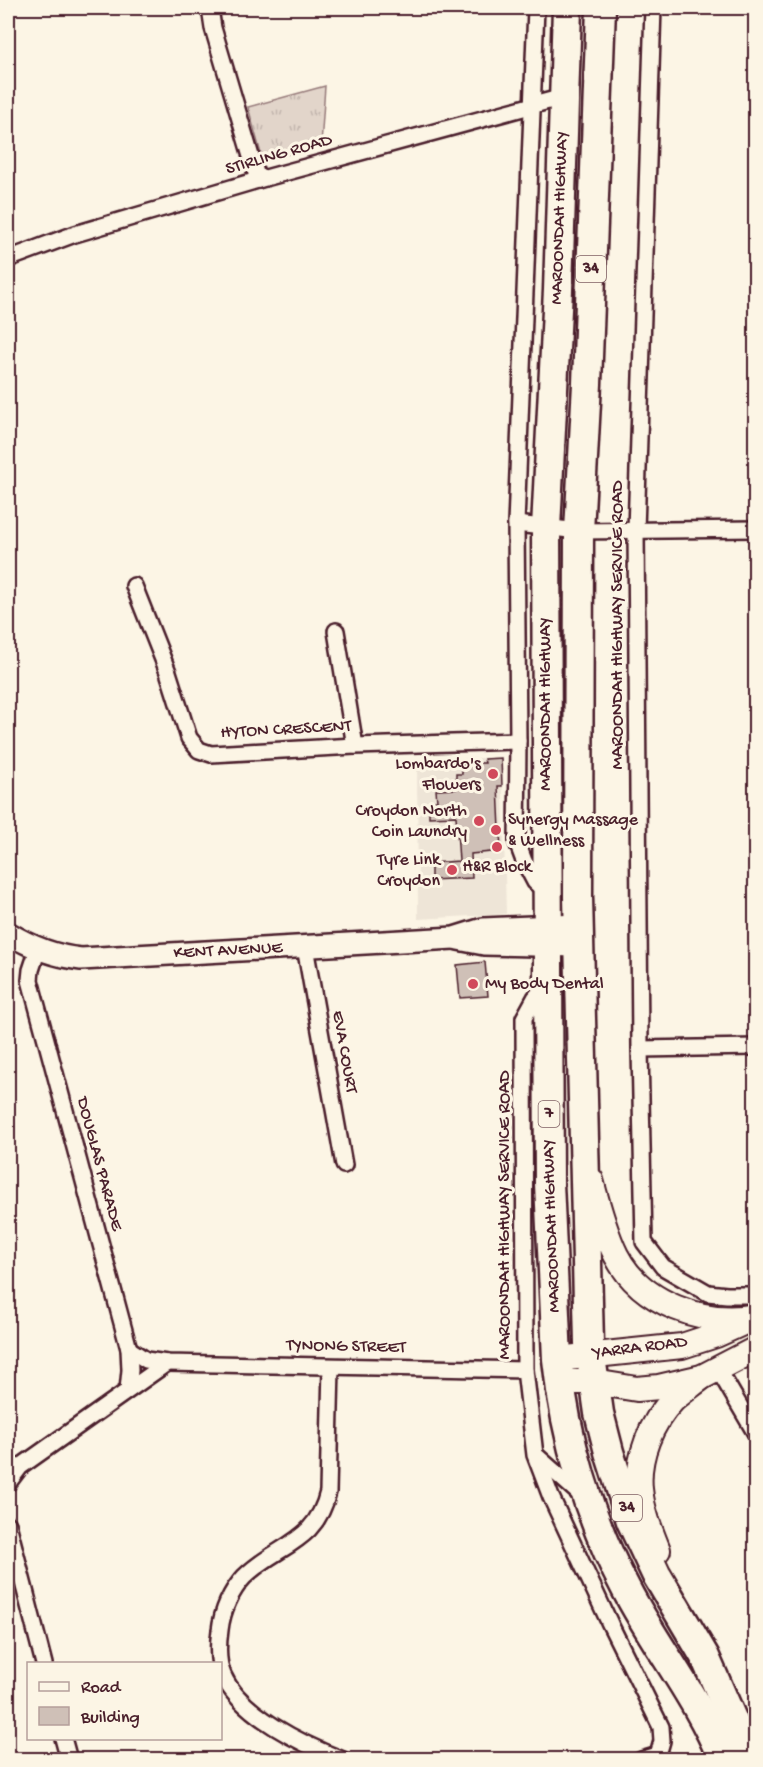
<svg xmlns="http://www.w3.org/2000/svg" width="763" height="1767" viewBox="0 0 763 1767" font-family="'Gochi Hand',sans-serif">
<defs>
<pattern id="park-tufts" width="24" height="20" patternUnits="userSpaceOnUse" patternTransform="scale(1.5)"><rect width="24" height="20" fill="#e2d5ca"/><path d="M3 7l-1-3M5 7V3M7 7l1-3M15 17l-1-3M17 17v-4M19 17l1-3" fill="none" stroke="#c3b6ae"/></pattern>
</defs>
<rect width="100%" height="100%" fill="#fcf5e5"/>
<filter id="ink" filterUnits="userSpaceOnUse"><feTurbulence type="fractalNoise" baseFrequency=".0167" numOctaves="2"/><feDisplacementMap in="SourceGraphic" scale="12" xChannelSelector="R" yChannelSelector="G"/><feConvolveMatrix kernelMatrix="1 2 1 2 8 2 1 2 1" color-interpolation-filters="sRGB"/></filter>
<g filter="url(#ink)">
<polygon fill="#eee5d7" points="502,757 506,914 418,919 417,761"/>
<polygon fill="url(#park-tufts)" stroke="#967a7a" stroke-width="1.5" points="325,86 321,145 263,161 248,107"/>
<g fill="#cfc0b7" stroke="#4a1f2b" stroke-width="1.5">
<polygon points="501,758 502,786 498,786 501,851 471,854 472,878 431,880 431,863 459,861 456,816 429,817 429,802 437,801 436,790 456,789 456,774 462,774 462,763 485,763 484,759"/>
<polygon points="485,962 488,996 460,998 457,965"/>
</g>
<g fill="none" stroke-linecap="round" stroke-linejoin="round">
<g stroke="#4a1f2b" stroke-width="20">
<g id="street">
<polyline points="210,8 213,28 258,180"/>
<polyline points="536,8 516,524 518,741 517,842 524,861 535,882 547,893"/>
<polyline points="653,8 636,530 640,1049 644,1242 663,1267 708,1293 727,1295 756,1295"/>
<polyline points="8,259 75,234 258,180 563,97"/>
<polyline points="516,524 579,531 756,529"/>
<polyline points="134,586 168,672 189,738 199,750 211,754 355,746 518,741"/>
<polyline points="336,631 355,746"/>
<polyline points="305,947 344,1165"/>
<polyline points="38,949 31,970 30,980 129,1349 130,1370 128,1390"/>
<polyline points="545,986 535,998 524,1018 525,1370 535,1455 551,1497 611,1626 661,1727 662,1741 658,1755"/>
<polyline points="640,1049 756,1047"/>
<polyline points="129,1349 146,1360 167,1363 525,1370"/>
<path d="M 331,1367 L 328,1492 C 316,1544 277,1544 244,1577 C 231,1591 222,1611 220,1630 C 218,1644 217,1661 223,1675 C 240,1715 304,1745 343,1760"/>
<polyline points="718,1369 756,1434"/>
<polyline points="538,1457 583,1497"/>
<polyline points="8,1483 20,1467 167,1363"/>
<polyline points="8,1524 44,1664"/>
<polyline points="63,1738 69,1760"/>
<polyline points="641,1760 658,1755"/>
</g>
</g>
<g stroke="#4a1f2b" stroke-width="26">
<g id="secondary">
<path d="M 8,933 C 31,947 53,956 81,959 L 454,938 L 483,929 L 579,925"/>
<polyline points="458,939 484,944 579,946"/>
</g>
</g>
<g stroke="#4a1f2b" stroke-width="28">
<g id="primary">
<path d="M 591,1180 C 597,1203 605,1233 616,1255 C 641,1304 704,1326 756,1316"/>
<polyline points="557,1359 682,1346 716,1335 747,1321"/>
<polyline points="559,1382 594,1382 637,1389 659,1387 702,1377 756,1349"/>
<path d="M 658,1550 C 650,1530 642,1510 640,1489 C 637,1458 651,1422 673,1400 C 682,1392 692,1385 702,1377"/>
</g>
</g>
<g stroke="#4a1f2b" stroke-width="33">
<g id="highway">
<path d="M 567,8 L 558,290 L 546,528 L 549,1183 L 557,1359 C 565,1438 589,1519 626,1589 C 656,1647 699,1699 723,1760"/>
<polyline points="601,8 587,384 579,531 578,897 589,1343 599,1413 609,1452 631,1521 656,1574 705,1657 750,1760"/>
</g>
</g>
<use href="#street" stroke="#fcf5e5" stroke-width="15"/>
<use href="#secondary" stroke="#fcf5e5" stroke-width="21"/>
<use href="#primary" stroke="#fcf5e5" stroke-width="24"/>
<use href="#highway" stroke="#fcf5e5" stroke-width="28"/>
</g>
</g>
<g fill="#d1495b" stroke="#fcf5e5" stroke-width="2">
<circle cx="493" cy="774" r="6"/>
<circle cx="479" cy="821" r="6"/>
<circle cx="496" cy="830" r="6"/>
<circle cx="497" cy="847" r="6"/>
<circle cx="452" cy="870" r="6"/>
<circle cx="473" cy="984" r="6"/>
</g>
<g text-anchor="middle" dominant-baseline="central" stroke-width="6" stroke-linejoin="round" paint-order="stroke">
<g fill="#fcf5e5" stroke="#7f5f63" stroke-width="1.5">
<rect x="576" y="256" width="30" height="26" rx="4.5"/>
<rect x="538.5" y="1101" width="21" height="26" rx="4.5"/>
<rect x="612" y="1495" width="30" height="26" rx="4.5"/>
</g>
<g font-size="16" font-weight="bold" fill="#4a1f2b">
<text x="591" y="269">34</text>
<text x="549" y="1114">7</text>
<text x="627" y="1508">34</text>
</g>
<g font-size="18" fill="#4a1f2b" stroke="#fcf5e5">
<text transform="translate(279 155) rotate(-16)">STIRLING ROAD</text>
<text transform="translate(560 218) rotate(-88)">MAROONDAH HIGHWAY</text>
<text transform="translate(618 625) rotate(-90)">MAROONDAH HIGHWAY SERVICE ROAD</text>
<text transform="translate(546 704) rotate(-90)">MAROONDAH HIGHWAY</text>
<text transform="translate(286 730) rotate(-3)">HYTON CRESCENT</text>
<text transform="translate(228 951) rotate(-3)">KENT AVENUE</text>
<text transform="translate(344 1052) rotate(80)">EVA COURT</text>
<text transform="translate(99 1164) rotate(75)">DOUGLAS PARADE</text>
<text transform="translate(505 1215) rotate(-90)">MAROONDAH HIGHWAY SERVICE ROAD</text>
<text transform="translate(552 1226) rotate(-92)">MAROONDAH HIGHWAY</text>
<text transform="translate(346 1347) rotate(1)">TYNONG STREET</text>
<text transform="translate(640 1348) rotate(-7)">YARRA ROAD</text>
</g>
<g font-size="18" fill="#4a1f2b" stroke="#fcf5e5" text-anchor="end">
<text x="481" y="764">Lombardo's<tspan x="481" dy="21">Flowers</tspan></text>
<text x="467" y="811">Croydon North<tspan x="467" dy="21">Coin Laundry</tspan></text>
<text x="508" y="820" text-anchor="start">Synergy Massage<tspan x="508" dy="21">&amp; Wellness</tspan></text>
<text x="440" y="860">Tyre Link<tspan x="440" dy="21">Croydon</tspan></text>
<text x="497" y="867" text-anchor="middle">H&amp;R Block</text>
<text x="485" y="984" text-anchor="start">My Body Dental</text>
</g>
</g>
<rect width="763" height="1767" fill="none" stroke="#fcf5e5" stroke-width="30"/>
<rect x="15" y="15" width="733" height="1737" fill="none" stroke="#4a1f2b" stroke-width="2" filter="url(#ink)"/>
<rect x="27" y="1662" width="195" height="78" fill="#fcf5e5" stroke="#b59f9b" stroke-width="1.5"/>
<rect x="39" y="1682" width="30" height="9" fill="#fcf5e5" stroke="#b59f9b" stroke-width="1.5"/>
<text x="81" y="1692" font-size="18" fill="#4a1f2b">Road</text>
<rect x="39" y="1707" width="30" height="18" fill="#cfc0b7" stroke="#b59f9b" stroke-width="1.5"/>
<text x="81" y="1722" font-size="18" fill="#4a1f2b">Building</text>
</svg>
